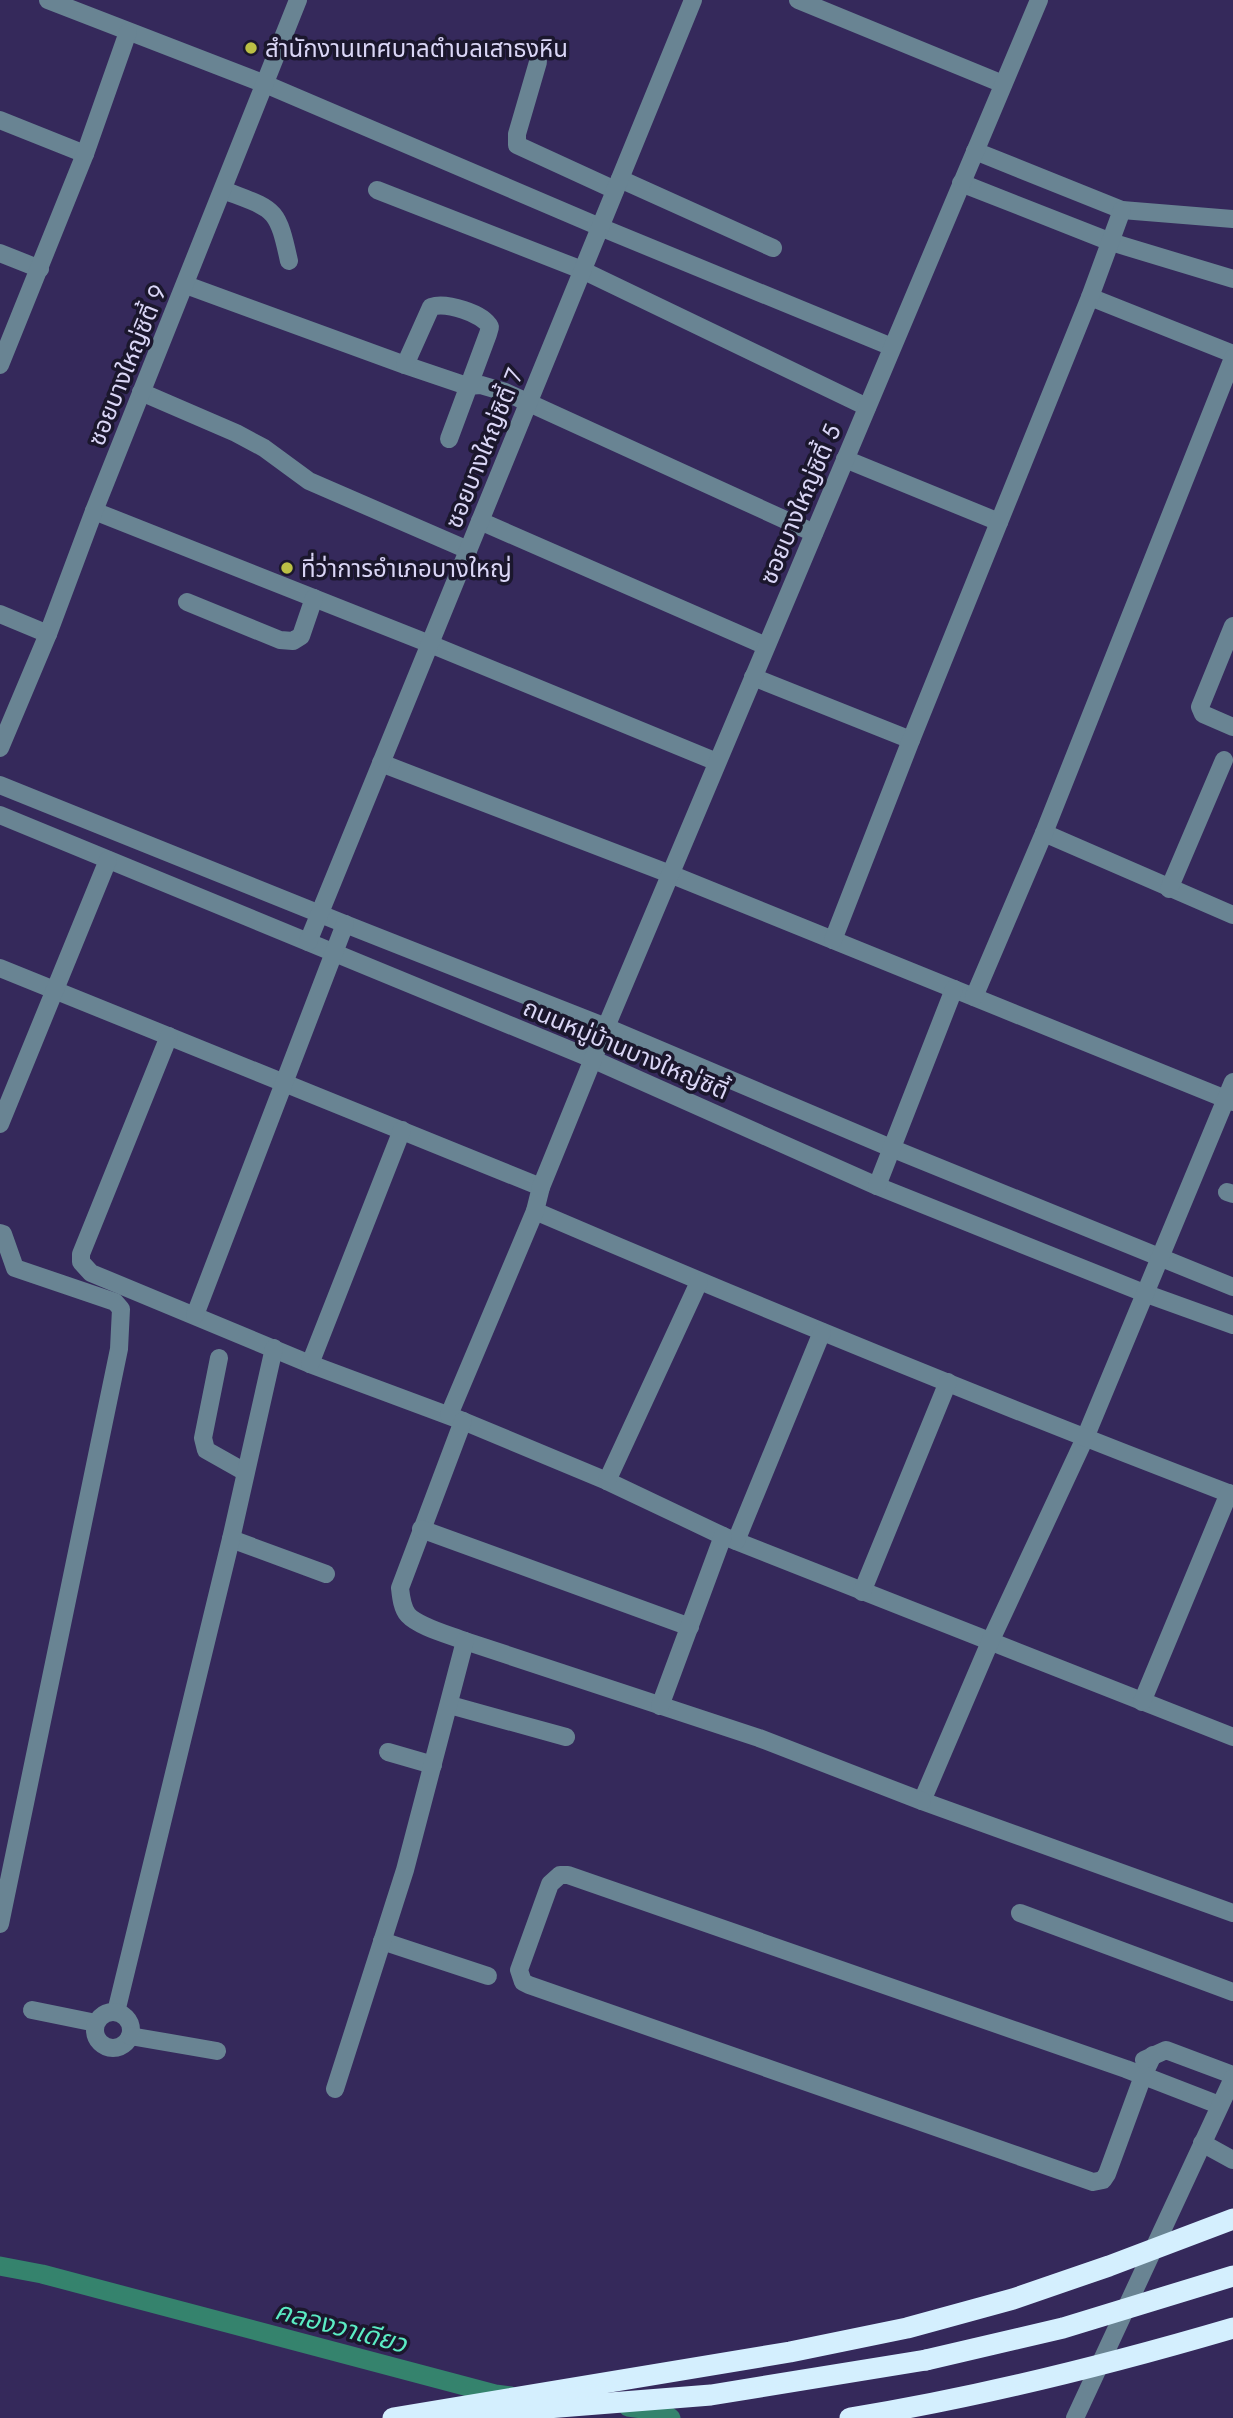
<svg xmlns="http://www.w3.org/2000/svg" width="1233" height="2418" viewBox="0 0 1233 2418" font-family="Jost,'Noto Sans Thai',sans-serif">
<rect width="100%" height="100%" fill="#35295b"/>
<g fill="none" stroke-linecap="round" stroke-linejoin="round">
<g stroke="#35836d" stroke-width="19">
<polyline points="0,2266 42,2274 495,2394 511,2396"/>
<polyline points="628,2407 663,2412 671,2418"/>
</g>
<g stroke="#698493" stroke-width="18">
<polyline points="48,0 265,84 600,227 892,347"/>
<polyline points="798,0 1003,84"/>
<polyline points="538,62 517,134 517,145 615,190"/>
<polyline points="0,120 85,154"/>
<polyline points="975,151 1122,210 1233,219"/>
<polyline points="620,179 773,248"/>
<polyline points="961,183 1111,242 1233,279"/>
<path d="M 223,190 C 275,210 277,206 289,261"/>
<polyline points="377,190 582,270 867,407"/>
<polyline points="0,253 40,269"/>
<polyline points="186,285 405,365 467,386 481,385 505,392 814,533"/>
<polyline points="1090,297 1233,354"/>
<polyline points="0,365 85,154 128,32"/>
<path d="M 405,365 L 431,307 C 446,302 483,313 490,327 L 488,334 L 449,439"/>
<polyline points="141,392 236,433 264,448 309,481 468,550"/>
<polyline points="845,459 999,522"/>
<polyline points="94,511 430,644 717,762"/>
<polyline points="480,521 766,646"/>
<polyline points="187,602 280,640 293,641 301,636 314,598"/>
<polyline points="0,614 48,634"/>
<polyline points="1233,626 1200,707 1203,714 1233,727"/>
<polyline points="753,677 911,740"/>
<polyline points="0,748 48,634 94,511 298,0"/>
<polyline points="381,763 670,874 1233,1102"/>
<polyline points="0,785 345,924 606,1027 891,1148 1233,1287"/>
<polyline points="0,815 592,1059 877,1186 1144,1293 1233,1325"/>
<polyline points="1044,833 1233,915"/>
<polyline points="1169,889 1224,760"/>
<polyline points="833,940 911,740 1090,297 1122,210"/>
<polyline points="308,942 693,0"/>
<polyline points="0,968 541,1187"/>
<polyline points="974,997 1044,833 1233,358"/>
<polyline points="169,1036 81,1254 81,1262 91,1273 310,1364 463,1421 607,1481 723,1536 1233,1737"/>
<polyline points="1233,1082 1085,1438 990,1642 922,1801 1233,1913"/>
<polyline points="0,1124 108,860"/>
<polyline points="877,1186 954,989"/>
<polyline points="1227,1192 1233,1194"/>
<path d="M 535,1211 C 766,1310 998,1405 1233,1495"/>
<polyline points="0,1233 3,1234 15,1268 115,1302 121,1309 119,1349 0,1924"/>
<polyline points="195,1315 345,924"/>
<polyline points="219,1358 203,1438 206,1450 245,1472"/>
<polyline points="310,1364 402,1130"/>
<polyline points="449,1415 535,1211 541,1187 606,1027 1039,0"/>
<path d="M 463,1421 L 400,1588 C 401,1597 402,1608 408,1615 C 419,1627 450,1635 465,1641 L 759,1738 L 922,1801"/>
<polyline points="607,1481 699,1282"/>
<polyline points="421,1529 690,1627"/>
<polyline points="231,1539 326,1574"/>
<polyline points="736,1541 822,1332"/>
<polyline points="862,1592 948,1382"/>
<polyline points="1142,1702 1229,1493"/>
<polyline points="450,1705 566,1737"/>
<polyline points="660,1706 723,1536"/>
<polyline points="388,1752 433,1765"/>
<polyline points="1020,1913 1233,1992"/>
<polyline points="382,1941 488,1976"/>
<polyline points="32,2010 96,2023"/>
<polyline points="116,2012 231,1539 274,1348"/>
<circle cx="113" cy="2030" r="18"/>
<polyline points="130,2036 217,2051"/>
<polyline points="1153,2055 1143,2076 1107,2174 1103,2180 1093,2182 529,1985 523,1982 519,1970 550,1884 560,1875 568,1875 1126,2069 1219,2105"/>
<polyline points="1144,2060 1166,2050 1233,2075"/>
<polyline points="335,2089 405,1870 465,1641"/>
<polyline points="1202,2143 1233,2160"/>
<polyline points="1075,2418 1233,2078"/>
</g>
<polyline stroke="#d4effe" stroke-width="21" points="459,2415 711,2395 926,2360"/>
<g stroke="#d4effe" stroke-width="21">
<polyline points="926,2360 1063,2328 1233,2276"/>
<polyline points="393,2418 790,2352 907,2328 1013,2299 1109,2266 1233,2219"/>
<path d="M 850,2418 C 980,2397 1107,2365 1233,2328"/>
</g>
</g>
<g fill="#bbc045" stroke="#1b172d" stroke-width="2.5">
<circle cx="251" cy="48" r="7"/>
<circle cx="287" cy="568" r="7"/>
</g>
<g text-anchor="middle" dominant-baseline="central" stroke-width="7" stroke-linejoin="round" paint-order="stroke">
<g font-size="24" fill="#dad6f6" stroke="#1b172d" text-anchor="start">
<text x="265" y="48">สำนักงานเทศบาลตำบลเสาธงหิน</text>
<text x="301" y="568">ที่ว่าการอำเภอบางใหญ่</text>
</g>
<g font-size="24" fill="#dad6f6" stroke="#1b172d">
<text transform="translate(127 365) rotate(-68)">ซอยบางใหญ่ซิตี้ 9</text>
<text transform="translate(484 448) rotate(-68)">ซอยบางใหญ่ซิตี้ 7</text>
<text transform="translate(800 504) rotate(-67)">ซอยบางใหญ่ซิตี้ 5</text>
<text transform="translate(626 1049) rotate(23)">ถนนหมู่บ้านบางใหญ่ซิตี้</text>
</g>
<g font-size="26" font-style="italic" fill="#5becc4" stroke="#1b172d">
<text transform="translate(341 2327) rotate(15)">คลองวาเดียว</text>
</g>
</g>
</svg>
